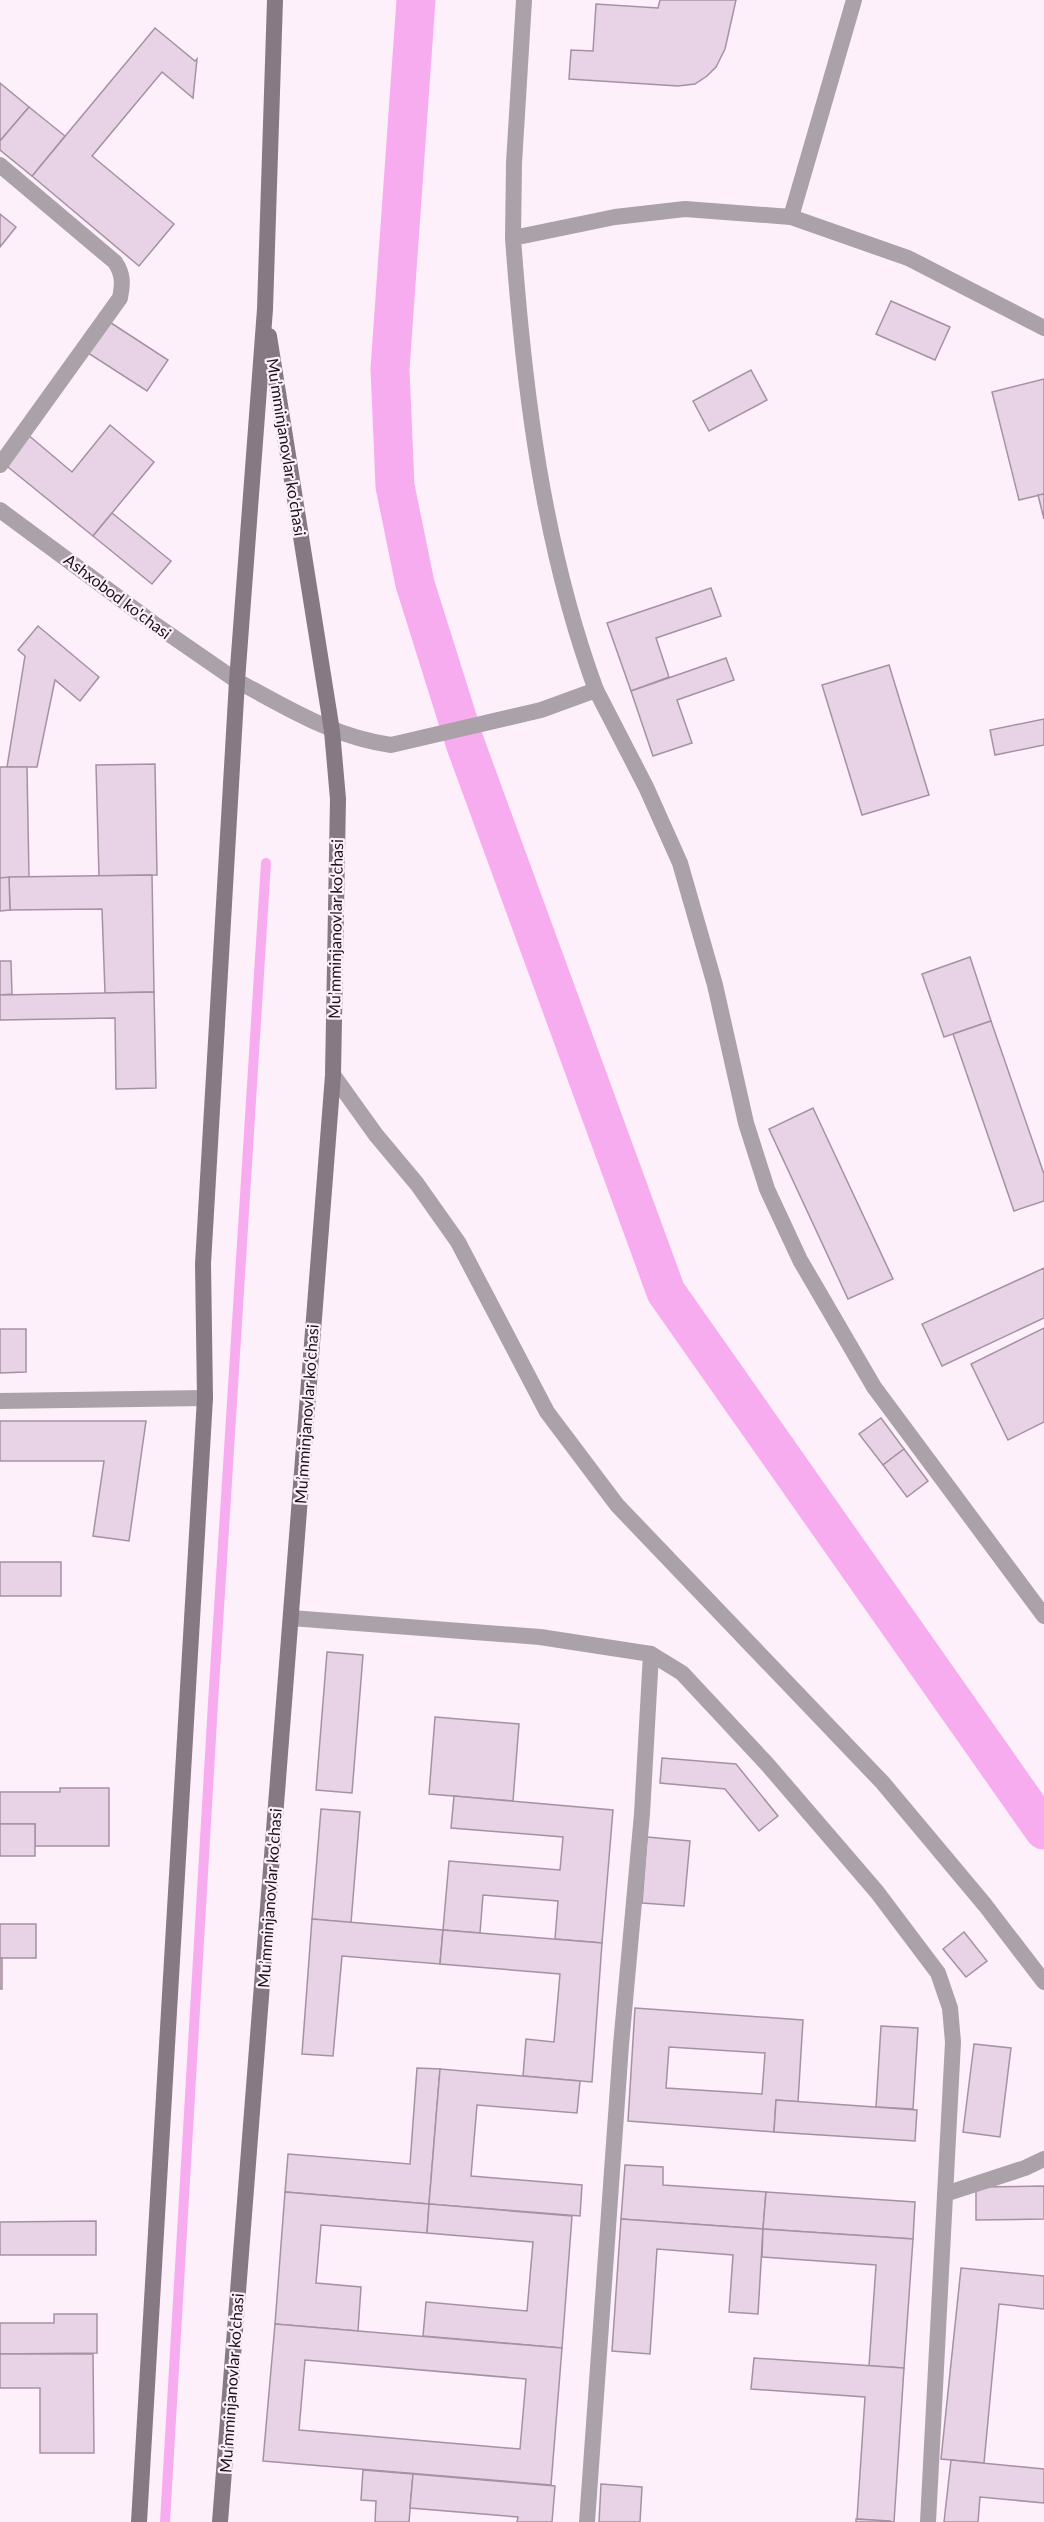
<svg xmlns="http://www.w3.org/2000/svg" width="1044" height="2522" viewBox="0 0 1044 2522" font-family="Lato,sans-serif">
<rect width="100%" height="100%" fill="#fdf0fb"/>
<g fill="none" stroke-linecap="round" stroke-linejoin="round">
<polyline stroke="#f8acf0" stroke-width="10" points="165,2522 213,1703 266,863"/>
<polyline stroke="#f8acf0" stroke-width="39" points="416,0 390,369 395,486 415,584 465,743 666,1292 1044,1830"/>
</g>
<g fill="#e8d2e5" stroke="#a691a3" stroke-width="1.5" fill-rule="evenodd">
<polygon points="660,0 736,0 725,49 716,67 707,76 695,84 678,86 569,79 571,50 593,51 596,4 658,8"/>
<polygon points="155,28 195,61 197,59 193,98 162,72 92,156 174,224 139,266 32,176"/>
<polygon points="0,83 29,107 0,141"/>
<polygon points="29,107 65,136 32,176 0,150 0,141"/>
<polygon points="0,214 16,227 0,247"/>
<polygon points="891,301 950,327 935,360 876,334"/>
<polygon points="105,319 168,360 147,391 85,351"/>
<polygon points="751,370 767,400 709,431 693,401"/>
<polygon points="1044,379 1044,494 1019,500 992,392"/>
<polygon points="110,425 154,462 93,536 3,463 27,434 72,472"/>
<polygon points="1044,494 1044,519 1038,495"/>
<polygon points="112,513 171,561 152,584 93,536"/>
<polygon points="711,588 721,616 656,638 669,677 631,691 607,623"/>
<polygon points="38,626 99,677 80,701 55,680 37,767 7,767 25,656 18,650"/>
<polygon points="726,658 734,680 677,700 692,743 653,756 631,691"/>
<polygon points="889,665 929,795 862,815 822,685"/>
<polygon points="1044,719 1044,745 995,755 990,730"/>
<polygon points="155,764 157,875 99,876 96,765"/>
<polygon points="0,767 27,767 29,877 0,878"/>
<polygon points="152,875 154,992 105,993 102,909 10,910 9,877"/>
<polygon points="9,877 10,910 0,911 0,878"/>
<polygon points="970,957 991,1021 944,1037 922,974"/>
<polygon points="0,961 11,961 12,994 0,995"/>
<polygon points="154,992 156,1088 116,1089 115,1018 0,1020 0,995"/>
<polygon points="991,1021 1044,1174 1044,1201 1014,1211 953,1034"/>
<polygon points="813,1108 893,1279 848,1299 769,1129"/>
<polygon points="1044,1268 1044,1318 942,1366 922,1324"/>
<polygon points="1044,1328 1044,1422 1008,1440 971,1364"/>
<polygon points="0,1329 26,1329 26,1372 0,1373"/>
<polygon points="881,1418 904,1449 883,1465 859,1434"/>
<polygon points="0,1421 146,1421 129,1541 93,1536 104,1461 0,1461"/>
<polygon points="904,1449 928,1481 907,1497 883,1465"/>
<rect x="0" y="1562" width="61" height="34"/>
<polygon points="327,1652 363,1655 352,1793 316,1790"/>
<polygon points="435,1717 519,1724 513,1801 429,1794"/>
<polygon points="662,1758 736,1764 778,1816 759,1831 725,1789 660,1783"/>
<polygon points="60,1788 109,1788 109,1846 35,1846 35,1824 0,1824 0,1792 60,1792"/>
<polygon points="454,1796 613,1810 602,1943 555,1939 558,1901 483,1895 480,1933 443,1930 449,1861 560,1870 563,1837 451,1828"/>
<polygon points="321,1809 360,1812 351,1923 312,1919"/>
<rect x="0" y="1824" width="35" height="32"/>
<polygon points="647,1837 690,1841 684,1906 642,1903"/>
<polygon points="312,1919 443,1930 440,1964 342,1956 333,2056 302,2054"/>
<rect x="0" y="1924" width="36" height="34"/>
<polygon points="443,1930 602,1943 592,2082 523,2076 526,2039 554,2042 560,1974 440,1964"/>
<polygon points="964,1932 987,1961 966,1977 943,1949"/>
<rect x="0" y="1958" width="2" height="31"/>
<path d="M 635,2008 L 803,2020 L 798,2102 L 776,2100 L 774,2132 L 628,2121 ZM 669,2047 L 765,2053 L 762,2094 L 666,2088 Z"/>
<polygon points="881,2026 918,2028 913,2109 876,2107"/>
<polygon points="974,2044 1011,2048 1000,2137 963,2132"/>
<polygon points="417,2068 440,2069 429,2204 285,2192 288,2154 410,2164"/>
<polygon points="440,2069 580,2081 577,2113 477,2105 471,2176 582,2185 580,2216 429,2204"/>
<polygon points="776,2100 917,2110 915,2141 774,2132"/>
<polygon points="625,2165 663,2167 663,2185 766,2192 763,2229 621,2219"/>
<polygon points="1044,2186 1044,2219 976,2220 976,2187"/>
<polygon points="285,2192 429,2204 427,2233 321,2225 316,2283 361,2287 358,2331 275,2324"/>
<polygon points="766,2192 915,2202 913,2239 763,2229"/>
<polygon points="429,2204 572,2216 562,2348 423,2336 426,2302 527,2311 533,2242 427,2233"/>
<polygon points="621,2219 763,2229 758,2314 729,2312 733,2255 657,2249 650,2354 612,2351"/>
<polygon points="96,2221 96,2255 0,2255 0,2222"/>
<polygon points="763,2229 913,2239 904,2368 869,2366 876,2265 762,2257"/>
<polygon points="961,2268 1044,2276 1044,2309 999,2304 984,2463 941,2459"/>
<polygon points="54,2314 97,2314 97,2353 0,2354 0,2323 54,2323"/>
<path d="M 275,2324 L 562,2348 L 551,2485 L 263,2461 ZM 305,2360 L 526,2379 L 520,2449 L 299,2430 Z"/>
<polygon points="0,2354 93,2354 94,2453 40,2453 40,2388 0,2388"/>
<polygon points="754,2358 904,2368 894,2522 857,2519 865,2397 751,2389"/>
<polygon points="951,2460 1044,2469 1044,2503 980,2497 978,2522 944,2522"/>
<polygon points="363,2470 413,2474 409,2522 375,2522 376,2501 361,2500"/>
<polygon points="413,2474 555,2486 552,2522 517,2522 518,2517 410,2508"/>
<polygon points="601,2484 642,2487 640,2522 599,2522"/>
<polygon points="856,2519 890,2521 890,2522 856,2522"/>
</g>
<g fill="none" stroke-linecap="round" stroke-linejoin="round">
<g stroke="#aaa1a9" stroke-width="16">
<path d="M 0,165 L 115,262 C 123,274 123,283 120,298 L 0,465"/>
<polyline points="791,217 908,258 1044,328"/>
<polyline points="513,238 514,163 524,0"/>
<polyline points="0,510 153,623 237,681"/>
<polyline points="596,690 646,787 680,863 715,985 746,1123 767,1189 800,1260 874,1387 1044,1616"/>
<polyline points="333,1075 376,1135 417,1184 458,1242 547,1412 617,1505 883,1783 985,1905 1044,1982"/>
<polyline points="0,1401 205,1398"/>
<polyline points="291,1618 540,1637 651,1654 682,1673 767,1764 877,1892 938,1973 950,2008 953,2042 928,2522"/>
<polyline points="945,2194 1025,2168 1044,2159"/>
<polyline points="587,2522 621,2045 642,1814 651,1654"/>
</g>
<path stroke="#aaa1a9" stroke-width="16" d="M 237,681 C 288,708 333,737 391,745 L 541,710 L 596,690 C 543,546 524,390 513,238 L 615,217 L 685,209 L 791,217 L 854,0"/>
<g stroke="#867984" stroke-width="16">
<polyline points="139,2522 205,1398 203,1264 237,681 265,309 275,0"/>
<polyline points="220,2522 333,1075 338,799 332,731 269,336"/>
</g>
</g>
<g text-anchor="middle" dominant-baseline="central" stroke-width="4.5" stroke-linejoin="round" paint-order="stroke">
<g font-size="16" fill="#191118" stroke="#fdf0fb">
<text transform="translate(287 447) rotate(81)">Mu’mminjanovlar ko‘chasi</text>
<text transform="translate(118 596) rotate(37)">Ashxobod ko'chasi</text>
<text transform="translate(335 929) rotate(-89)">Mu’mminjanovlar ko‘chasi</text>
<text transform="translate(306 1414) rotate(-86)">Mu’mminjanovlar ko‘chasi</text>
<text transform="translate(269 1898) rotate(-86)">Mu’mminjanovlar ko‘chasi</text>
<text transform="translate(231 2383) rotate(-86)">Mu’mminjanovlar ko‘chasi</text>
</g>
</g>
</svg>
